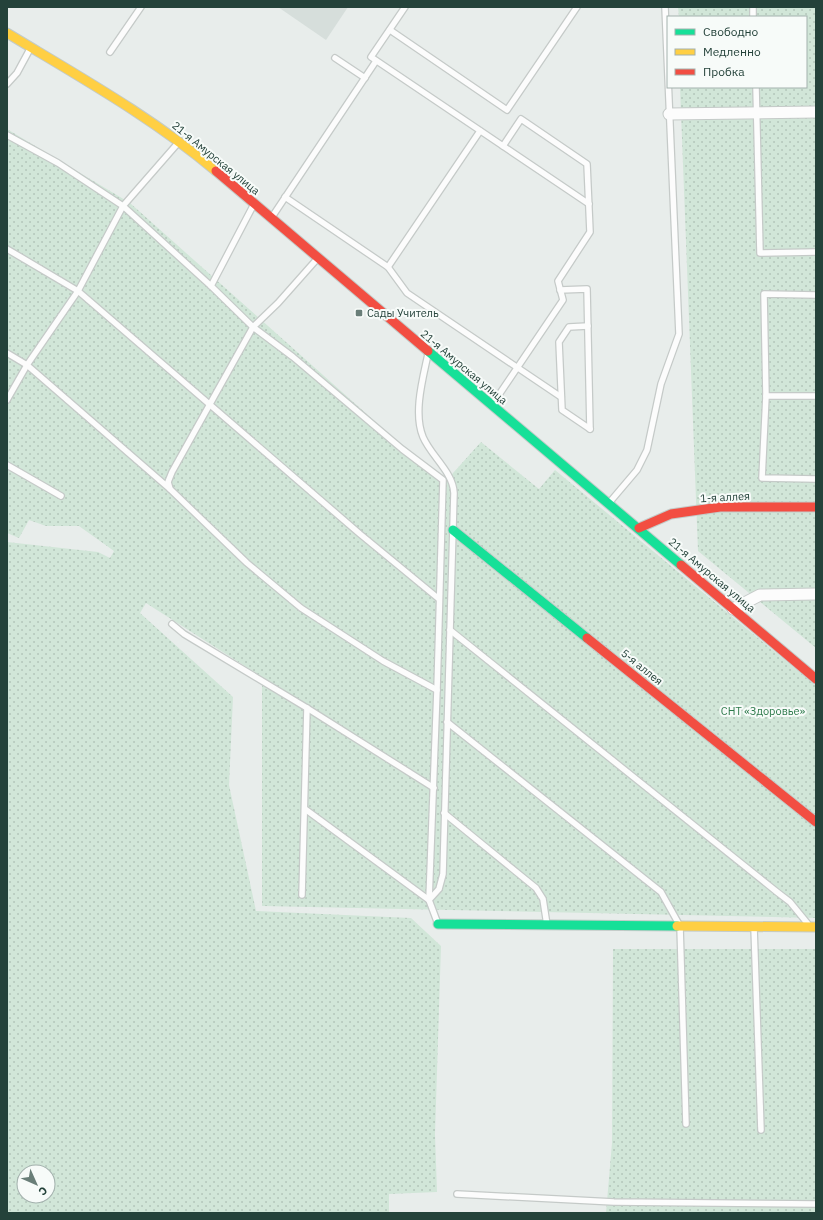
<svg xmlns="http://www.w3.org/2000/svg" width="823" height="1220" viewBox="0 0 823 1220" font-family="'IBM Plex Sans',sans-serif">
<defs>
<pattern id="grass-dots" width="8" height="8" patternUnits="userSpaceOnUse"><rect width="8" height="8" fill="#d1e6d8"/><path d="M2 2h.1M6 6h.1" fill="none" stroke="#b3c6ba" stroke-width="1.8" stroke-linecap="round"/></pattern>
</defs>
<rect width="100%" height="100%" fill="#e8edeb"/>
<polygon fill="#d6dedb" points="278,7 348,7 326,40"/>
<g fill="url(#grass-dots)" fill-rule="evenodd">
<polygon points="678,7 816,7 816,648 698,551 680,87 806,87 806,17 679,17"/>
<path d="M 7,129 L 130,203 L 444,483 L 481,442 L 539,489 L 555,470 L 816,686 L 816,918 L 262,906 L 262,677 L 146,603 L 140,613 L 233,697 L 229,785 L 256,911 L 411,918 L 441,946 L 435,1134 L 437,1192 L 389,1194 L 389,1213 L 7,1213 L 7,542 L 98,552 L 110,558 L 114,551 L 79,526 L 46,526 L 29,520 L 19,538 L 7,533 ZM 24,1172 L 48,1172 L 48,1196 L 24,1196 Z"/>
<polygon points="613,949 816,949 816,1213 606,1213 612,1143"/>
</g>
<g fill="none" stroke-linecap="round" stroke-linejoin="round">
<g stroke="#c5cac8" stroke-width="8">
<g id="lane">
<polyline points="405,7 371,57 589,204"/>
<polyline points="753,7 753,17"/>
<polyline points="390,30 507,110 577,7"/>
<polyline points="110,52 141,7"/>
<polyline points="335,58 365,78"/>
<polyline points="7,84 17,73 30,49"/>
<polyline points="756,87 760,253 816,252"/>
<polyline points="7,135 58,163 123,206 78,291 27,365 7,400"/>
<polyline points="178,143 123,206 211,286 253,327 293,357 402,449 443,480 437,690"/>
<polyline points="285,197 388,267 407,293 561,397"/>
<polyline points="272,217 376,61"/>
<polyline points="7,249 78,291 360,534 439,599"/>
<polyline points="317,259 278,303 253,327 172,472 168,482 170,489 247,563 301,608 383,661 437,690 429,900 438,924"/>
<polyline points="388,267 480,131"/>
<polyline points="211,286 254,204"/>
<polyline points="560,290 587,289 590,429"/>
<polyline points="816,295 764,294 766,396 762,478 816,479"/>
<polyline points="588,326 569,327 559,342 562,410 590,429"/>
<polyline points="7,353 27,365 170,489"/>
<polyline points="766,396 816,396"/>
<polyline points="492,405 563,300 558,281 590,232 587,164 521,119 503,146"/>
<polyline points="7,465 61,496"/>
<polyline points="609,503 637,470 647,450 661,384 679,334 665,7"/>
<polyline points="172,624 184,634 307,708 434,788"/>
<polyline points="450,630 777,892 790,902 808,924"/>
<polyline points="447,722 661,892 680,926 686,1124"/>
<path d="M 305,809 L 429,900 L 439,889 L 443,874 L 454,493 C 453,472 431,456 423,437 C 413,413 423,378 428,354"/>
<polyline points="444,813 536,888 543,899 547,925"/>
<polyline points="302,895 307,708"/>
<polyline points="754,927 761,1130"/>
<polyline points="457,1194 614,1202 816,1204"/>
</g>
</g>
<g stroke="#c5cac8" stroke-width="13">
<g id="street">
<polyline points="669,114 816,112"/>
<polyline points="733,609 760,595 816,594"/>
</g>
</g>
<g stroke="#c3cbc8" stroke-width="11">
<g id="fast">
<polyline points="428,351 681,565"/>
<polyline points="453,530 587,638"/>
<polyline points="438,924 677,926"/>
</g>
</g>
<g stroke="#c3cbc8" stroke-width="11">
<g id="slow">
<path d="M 7,33 C 78,76 152,117 216,171"/>
<polyline points="677,926 816,927"/>
</g>
</g>
<g stroke="#c3cbc8" stroke-width="11">
<g id="jam">
<polyline points="216,171 428,351"/>
<polyline points="639,528 671,514 720,507 816,507"/>
<polyline points="681,565 816,679"/>
<polyline points="587,638 816,822"/>
</g>
</g>
<use href="#lane" stroke="#fcfcfc" stroke-width="5.5"/>
<use href="#street" stroke="#fcfcfc" stroke-width="11"/>
<use href="#fast" stroke="#16e098" stroke-width="9"/>
<use href="#slow" stroke="#ffcf43" stroke-width="9"/>
<use href="#jam" stroke="#f24e42" stroke-width="9"/>
</g>
<rect fill="#697e78" stroke="#f7fbf9" stroke-width="1.5" x="355" y="309" width="8" height="8" rx="2"/>
<g text-anchor="middle" dominant-baseline="central" stroke-width="4" stroke-linejoin="round" paint-order="stroke">
<g font-size="11" fill="#24423a" stroke="#f7fbf9">
<text transform="translate(216 158) rotate(39)">21-я Амурская улица</text>
<text transform="translate(464 367) rotate(40)">21-я Амурская улица</text>
<text transform="translate(725 497) rotate(-3)">1-я аллея</text>
<text transform="translate(712 575) rotate(40)">21-я Амурская улица</text>
<text transform="translate(642 667) rotate(39)">5-я аллея</text>
</g>
<g font-size="11" fill="#24423a" stroke="#f7fbf9" text-anchor="start">
<text x="367" y="313">Сады Учитель</text>
</g>
<g font-size="11" fill="#2d7a4b" stroke="#f7fbf9">
<text x="763" y="711">СНТ «Здоровье»</text>
</g>
</g>
<rect width="823" height="1220" fill="none" stroke="#24423a" stroke-width="16"/>
<rect x="667" y="16" width="140" height="72" fill="#f7fbf9" stroke="#a3b1ad"/>
<rect x="675" y="29" width="20" height="6" fill="#16e098" stroke="#a3b1ad"/>
<text x="703" y="36" font-size="12" fill="#24423a">Свободно</text>
<rect x="675" y="49" width="20" height="6" fill="#ffcf43" stroke="#a3b1ad"/>
<text x="703" y="56" font-size="12" fill="#24423a">Медленно</text>
<rect x="675" y="69" width="20" height="6" fill="#f24e42" stroke="#a3b1ad"/>
<text x="703" y="76" font-size="12" fill="#24423a">Пробка</text>
<g transform="translate(36 1184) rotate(135)"><circle r="19" fill="#f7fbf9" stroke="#a3b1ad"/>
<path d="M0-3L7 15L0 10L-7 15Z" fill="#697e78"/>
<text y="-6" font-size="11" font-weight="bold" text-anchor="middle" fill="#24423a">С</text>
</g>
</svg>
